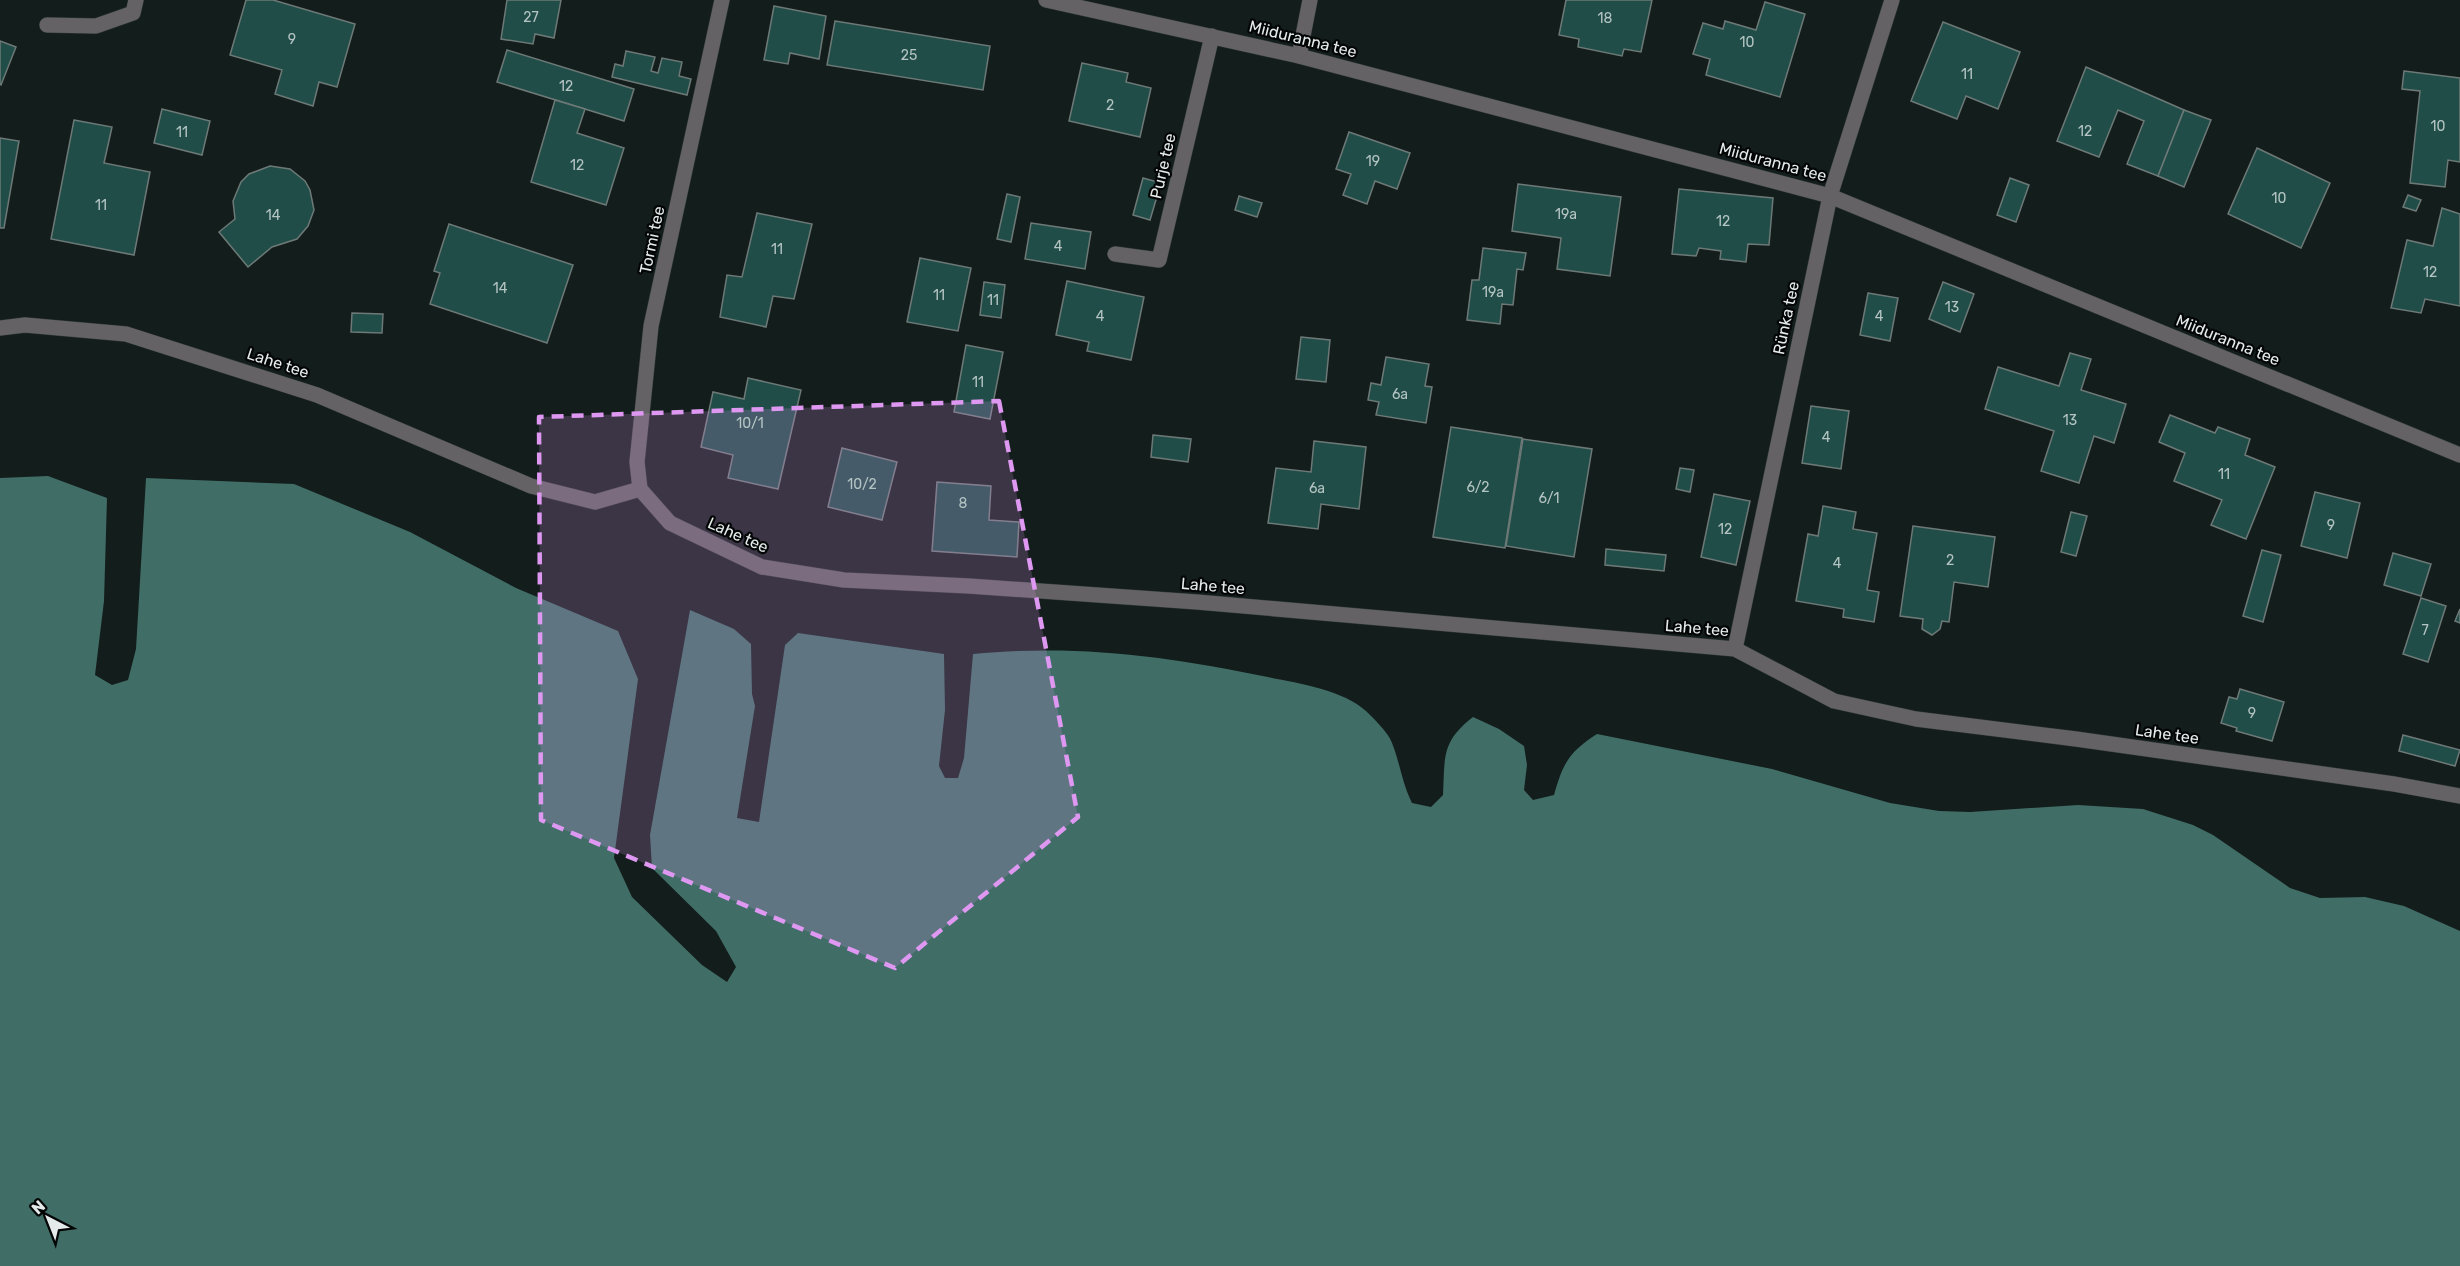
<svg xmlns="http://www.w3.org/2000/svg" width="2460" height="1266" viewBox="0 0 2460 1266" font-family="Rubik,sans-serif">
<rect width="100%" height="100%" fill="#131d1b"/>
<path fill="#416d67" d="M 48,476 L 107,498 L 104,601 L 95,675 L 112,685 L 128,680 L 136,649 L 146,478 L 294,484 L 410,532 L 516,588 L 618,631 L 638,679 L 614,858 L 632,897 L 702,965 L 727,982 L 736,967 L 716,931 L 652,868 L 650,835 L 690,610 L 734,629 L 751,644 L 752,694 L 755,706 L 737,818 L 759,822 L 785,645 L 798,633 L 944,654 L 945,710 L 939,766 L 945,778 L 958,778 L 964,758 L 973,654 C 1076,644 1167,656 1268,677 C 1297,683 1344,690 1366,711 C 1374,719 1388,732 1392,743 C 1400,763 1402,783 1412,803 L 1431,807 L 1443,795 C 1445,757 1441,742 1473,717 L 1499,729 L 1524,746 L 1527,765 L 1524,790 L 1533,800 L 1554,795 C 1563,763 1569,752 1597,734 L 1772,769 L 1890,803 L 1939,811 L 1970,812 L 2078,805 L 2143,809 L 2193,825 L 2213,835 L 2290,888 L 2320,898 L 2365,897 L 2404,906 L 2460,931 L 2460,1266 L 0,1266 L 0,478 Z"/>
<g fill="#214d48" stroke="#6d7977" stroke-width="1.5">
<polygon points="246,0 273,0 355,24 337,87 319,82 313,106 275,94 282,70 230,55"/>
<polygon points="507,0 561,0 554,38 535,34 533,44 501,39"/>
<polygon points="1566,0 1652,0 1641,52 1624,49 1622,56 1578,47 1579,39 1559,35"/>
<polygon points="1765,2 1805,14 1780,97 1706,75 1710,59 1693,54 1703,23 1723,29 1725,21 1756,30"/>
<polygon points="774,6 826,16 819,59 790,53 788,64 764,60"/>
<polygon points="835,21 990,46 983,90 827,65"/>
<polygon points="1943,22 2020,52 1998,109 1966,96 1957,119 1911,101"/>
<polygon points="0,41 16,47 1,85 0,84"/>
<polygon points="507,50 634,89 624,121 497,82"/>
<polygon points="626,51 655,57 651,71 658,73 662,58 682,62 679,76 691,79 687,95 612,77 615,64 623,66"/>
<polygon points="1082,63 1128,73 1126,82 1151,88 1140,137 1069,121"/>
<polygon points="2086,67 2184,110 2158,176 2127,164 2144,121 2118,110 2099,157 2057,141"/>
<polygon points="2404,71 2460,78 2460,162 2448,160 2445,187 2410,183 2420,91 2402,89"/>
<polygon points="555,100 585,109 577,133 624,148 606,205 531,182"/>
<polygon points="162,109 210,121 202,155 154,143"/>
<polygon points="2184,110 2211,120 2184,187 2158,176"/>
<polygon points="74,120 112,127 104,163 150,172 134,255 51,239"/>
<polygon points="1349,132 1410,153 1397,189 1375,181 1367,204 1343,195 1351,174 1336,169"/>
<polygon points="0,138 19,141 4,228 0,228"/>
<polygon points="2257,148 2330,183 2301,248 2228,214"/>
<polygon points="270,166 290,169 305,181 310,190 314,210 308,226 297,239 272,247 248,267 219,232 235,219 233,201 241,182 249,174"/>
<polygon points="1143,178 1161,183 1150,220 1133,215"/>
<polygon points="2010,178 2029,185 2016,222 1997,215"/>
<polygon points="1518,184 1621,197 1610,276 1557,269 1561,238 1512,231"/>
<polygon points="1679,189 1773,198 1769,245 1748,244 1746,262 1720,259 1721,251 1699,248 1696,256 1672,254"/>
<polygon points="1007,194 1020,197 1011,242 997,239"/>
<polygon points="2408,195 2421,200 2416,211 2403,207"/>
<polygon points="1239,196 1262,203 1257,217 1235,210"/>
<polygon points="2442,208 2460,214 2460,306 2425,299 2421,313 2391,308 2407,240 2433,246"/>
<polygon points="757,213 812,224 794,299 773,296 766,327 720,317 727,275 742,277"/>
<polygon points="1031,223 1091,232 1085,269 1025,259"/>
<polygon points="449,224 573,265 547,343 430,304 440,273 434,271"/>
<polygon points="1483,248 1526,253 1523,270 1517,269 1513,305 1502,304 1500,324 1467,320 1472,280 1479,280"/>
<polygon points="920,258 971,268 958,331 907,322"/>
<polygon points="1067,281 1144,297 1131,360 1087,351 1089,342 1056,335"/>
<polygon points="984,282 1005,285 1001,318 980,315"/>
<polygon points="1943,282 1974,294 1960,332 1929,319"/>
<polygon points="1868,293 1898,298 1890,341 1860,335"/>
<polygon points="352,313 383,314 382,333 351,332"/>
<polygon points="1301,337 1330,340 1326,382 1296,379"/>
<polygon points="966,345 1003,352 990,419 954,412"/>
<polygon points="2070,353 2091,359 2081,390 2126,404 2114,443 2094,436 2079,483 2041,471 2054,431 1985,409 1998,367 2059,386"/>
<polygon points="1386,357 1429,364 1425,386 1432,387 1426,423 1376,415 1379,402 1368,400 1371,383 1381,385"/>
<polygon points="748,378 801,390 778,489 728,478 733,455 701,447 713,392 744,399"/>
<polygon points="1811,406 1849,411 1841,469 1802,463"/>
<polygon points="2170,415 2215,433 2218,427 2250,439 2245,455 2275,467 2246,539 2211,525 2222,500 2174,481 2185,453 2159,442"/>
<polygon points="1451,427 1522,438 1505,548 1433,537"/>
<polygon points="1153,435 1191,439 1188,462 1151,457"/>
<polygon points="1523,439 1592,449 1574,557 1506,546"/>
<polygon points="1314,441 1366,447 1359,509 1321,504 1318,529 1268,523 1276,468 1311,472"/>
<polygon points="842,448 897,462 882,520 828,507"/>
<polygon points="1680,468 1694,470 1690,492 1676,489"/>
<polygon points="937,482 991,486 989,520 1019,522 1017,557 932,551"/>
<polygon points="2315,492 2360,503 2347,558 2301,546"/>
<polygon points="1714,494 1750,501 1736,565 1701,557"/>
<polygon points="1823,506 1856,512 1853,529 1877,533 1867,590 1879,592 1874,622 1843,617 1844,609 1796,601 1808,534 1818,536"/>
<polygon points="2071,512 2087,516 2076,556 2061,552"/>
<polygon points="1913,526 1995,537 1988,587 1954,582 1949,622 1942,621 1940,629 1932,635 1922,629 1923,619 1900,616"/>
<polygon points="1606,549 1666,555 1664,571 1605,565"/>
<polygon points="2262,550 2281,555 2263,622 2243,616"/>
<polygon points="2393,553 2431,564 2421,596 2384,585"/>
<polygon points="2421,598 2446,606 2428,662 2403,654"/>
<polygon points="2460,609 2460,623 2455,621"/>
<polygon points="2240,689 2284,702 2272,741 2236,731 2237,728 2221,723 2229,697 2237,699"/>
<polygon points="2403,735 2460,750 2455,766 2399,751"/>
</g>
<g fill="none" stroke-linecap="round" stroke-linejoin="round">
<g stroke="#303a38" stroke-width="16">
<g id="minor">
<polyline points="1046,0 1299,56 1830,196 2460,455"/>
<polyline points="47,25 96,26 133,13 136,0"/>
<polyline points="1299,56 1310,0"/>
<polyline points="1115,254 1159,260 1212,36"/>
<polyline points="0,328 25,325 126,334 317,395 531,486 595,502 640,489 670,523 762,567 844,580 969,586 1197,602 1735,649 1834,701 1916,719 2076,739 2394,784 2460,796"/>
<polyline points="640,489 637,462 651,326 722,0"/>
<polyline points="1735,649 1830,196 1892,0"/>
</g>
</g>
<use href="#minor" stroke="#656265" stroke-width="15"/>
</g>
<path fill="#de98f2" fill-opacity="0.2" stroke="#de98f2" stroke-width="4.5" stroke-dasharray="12 8" stroke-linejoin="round" d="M 999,401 L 1078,817 L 895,968 L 541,820 L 539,417 Z"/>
<g text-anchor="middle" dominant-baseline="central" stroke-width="4.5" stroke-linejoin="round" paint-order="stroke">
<g font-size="14" fill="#b3c4c2">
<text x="531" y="17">27</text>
<text x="1605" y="18">18</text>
<text x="292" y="39">9</text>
<text x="1747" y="42">10</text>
<text x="909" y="55">25</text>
<text x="1967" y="74">11</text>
<text x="566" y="86">12</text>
<text x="1110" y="105">2</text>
<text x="2438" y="126">10</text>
<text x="2085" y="131">12</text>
<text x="182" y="132">11</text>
<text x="1373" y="161">19</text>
<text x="577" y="165">12</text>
<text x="2279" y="198">10</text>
<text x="101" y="205">11</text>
<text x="1566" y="214">19a</text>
<text x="273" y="215">14</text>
<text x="1723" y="221">12</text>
<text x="1058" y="246">4</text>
<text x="777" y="249">11</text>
<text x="2430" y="272">12</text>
<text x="500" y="288">14</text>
<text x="1493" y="292">19a</text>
<text x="939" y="295">11</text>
<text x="993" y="300">11</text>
<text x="1952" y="307">13</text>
<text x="1100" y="316">4</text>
<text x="1879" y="316">4</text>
<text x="978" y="382">11</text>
<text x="1400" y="394">6a</text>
<text x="2070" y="420">13</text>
<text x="750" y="423">10/1</text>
<text x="1826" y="437">4</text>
<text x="2224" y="474">11</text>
<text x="862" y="484">10/2</text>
<text x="1478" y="487">6/2</text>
<text x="1317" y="488">6a</text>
<text x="1549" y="498">6/1</text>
<text x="963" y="503">8</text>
<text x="2331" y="525">9</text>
<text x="1725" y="529">12</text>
<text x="1950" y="560">2</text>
<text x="1837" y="563">4</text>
<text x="2425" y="630">7</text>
<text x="2252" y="713">9</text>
</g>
<g font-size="16" fill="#e4ebea" stroke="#040606">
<text transform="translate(1303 39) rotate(14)">Miiduranna tee</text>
<text transform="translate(1773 162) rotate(15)">Miiduranna tee</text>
<text transform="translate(1163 166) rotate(-77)">Purje tee</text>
<text transform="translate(652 240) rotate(-78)">Tormi tee</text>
<text transform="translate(1786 318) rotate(-78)">Rünka tee</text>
<text transform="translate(2228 340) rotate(22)">Miiduranna tee</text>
<text transform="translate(278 363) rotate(18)">Lahe tee</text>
<text transform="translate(738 535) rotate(24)">Lahe tee</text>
<text transform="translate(1213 586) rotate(5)">Lahe tee</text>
<text transform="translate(1697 628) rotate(5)">Lahe tee</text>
<text transform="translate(2167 734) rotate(8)">Lahe tee</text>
</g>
</g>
<g transform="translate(48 1218) rotate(318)" stroke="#040606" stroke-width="4.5" paint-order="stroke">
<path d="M0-4.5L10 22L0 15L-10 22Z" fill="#e4ebea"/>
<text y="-9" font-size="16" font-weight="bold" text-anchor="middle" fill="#e4ebea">N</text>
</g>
</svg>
